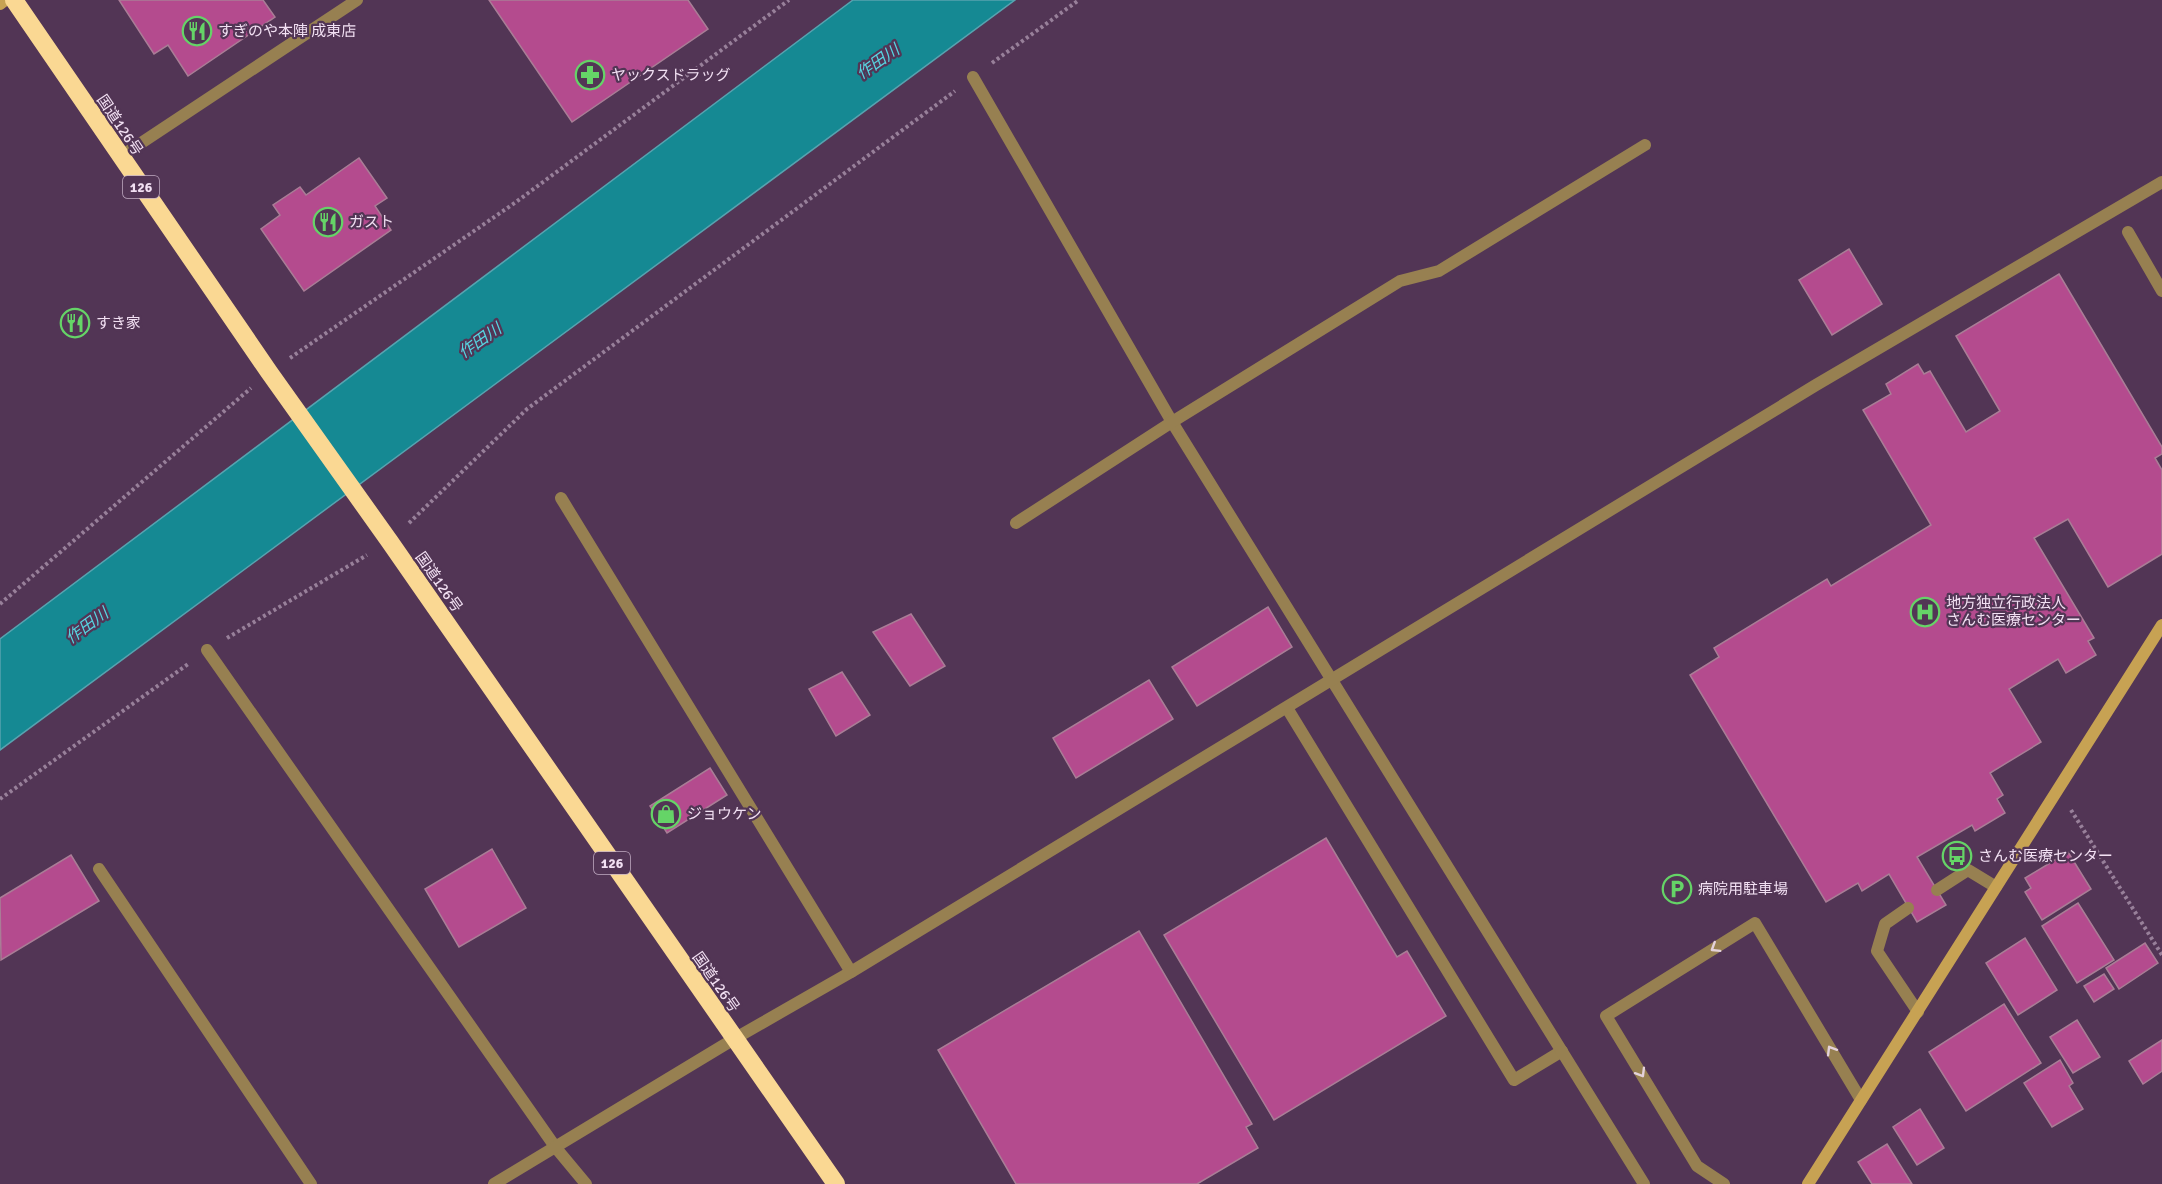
<svg xmlns="http://www.w3.org/2000/svg" width="2162" height="1184" viewBox="0 0 2162 1184" font-family="Signika,'Noto Sans JP',sans-serif">
<rect width="100%" height="100%" fill="#523555"/>
<polygon fill="#158993" stroke="#57a3b0" stroke-width="1.5" points="853,0 1015,0 0,750 0,639"/>
<g fill="#b44b8e" stroke="#a97d96" stroke-width="1.5">
<polygon points="119,0 263,0 275,17 188,76 168,45 154,54"/>
<polygon points="489,0 688,0 708,29 572,122"/>
<polygon points="359,158 387,198 375,206 391,230 304,291 261,229 280,215 273,205 300,187 306,195"/>
<polygon points="1849,249 1882,304 1832,335 1799,280"/>
<polygon points="2059,274 2162,447 2162,454 2155,458 2162,470 2162,554 2108,587 2068,519 2034,538 2094,638 2088,641 2096,655 2066,673 2058,659 2009,689 2041,742 1990,773 2003,795 1997,799 2005,813 1975,831 1972,825 1917,857 1946,905 1917,922 1889,874 1862,891 1858,883 1826,902 1690,675 1719,657 1714,648 1827,579 1831,586 1931,525 1863,410 1891,394 1886,384 1918,364 1924,374 1930,371 1966,432 2000,411 1956,336"/>
<polygon points="1268,607 1292,647 1197,706 1172,667"/>
<polygon points="911,614 945,666 910,686 873,632"/>
<polygon points="842,672 870,715 836,736 809,689"/>
<polygon points="1149,680 1173,719 1076,778 1053,738"/>
<polygon points="710,768 727,795 667,833 650,806"/>
<polygon points="1326,838 1397,957 1407,951 1446,1016 1274,1120 1164,935"/>
<polygon points="492,849 526,908 459,947 425,889"/>
<polygon points="2068,852 2091,889 2042,920 2025,892 2031,888 2025,878"/>
<polygon points="71,855 99,901 1,960 0,898"/>
<polygon points="2078,903 2114,960 2077,983 2042,926"/>
<polygon points="1139,931 1252,1124 1246,1127 1258,1148 1197,1184 1016,1184 938,1050"/>
<polygon points="2025,938 2057,990 2018,1015 1986,963"/>
<polygon points="2145,943 2158,963 2119,989 2106,968"/>
<polygon points="2104,974 2114,989 2094,1002 2084,986"/>
<polygon points="2004,1004 2041,1063 1966,1111 1929,1052"/>
<polygon points="2077,1020 2100,1057 2073,1073 2050,1037"/>
<polygon points="2162,1040 2162,1071 2143,1084 2129,1061"/>
<polygon points="2060,1060 2073,1083 2069,1086 2083,1109 2052,1127 2024,1083"/>
<polygon points="1920,1109 1944,1148 1917,1165 1893,1127"/>
<polygon points="1887,1144 1912,1184 1872,1184 1858,1162"/>
</g>
<g fill="none" stroke-linecap="round" stroke-linejoin="round">
<g stroke="#98809a" stroke-width="4" stroke-dasharray="3 3" stroke-linecap="butt">
<polyline points="992,63 1079,0"/>
<polyline points="290,358 516,202 789,0"/>
<polyline points="409,523 527,409 955,91"/>
<polyline points="0,604 251,388"/>
<polyline points="227,638 367,555"/>
<polyline points="0,799 188,664"/>
<polyline points="2071,810 2162,955"/>
</g>
<g stroke="#978051" stroke-width="12">
<polyline points="2128,232 2162,291"/>
<polyline points="1287,708 1514,1080 1562,1051"/>
<polyline points="1937,890 1968,870 1996,887"/>
<polyline points="1908,908 1885,924 1877,951 1918,1012"/>
<polyline points="1724,1184 1697,1166 1606,1016 1755,923 1861,1100"/>
</g>
<g stroke="#978051" stroke-width="12">
<polyline points="973,77 1172,422 1644,1184"/>
<polyline points="120,157 357,0"/>
<polyline points="561,498 851,972"/>
<polyline points="1016,523 1172,422 1400,281 1439,271 1645,145"/>
<polyline points="207,650 556,1148 586,1184"/>
<polyline points="99,869 311,1184"/>
<polyline points="494,1184 734,1039 851,972 1816,385 2162,182"/>
</g>
<g stroke="#c7a253" stroke-width="12">
<polyline points="0,4 5,0"/>
<polyline points="1808,1184 2162,625"/>
</g>
<polyline stroke="#fad893" stroke-width="18" points="14,0 269,372 390,542 836,1184"/>
</g>
<defs><path id="oneway-chevron" d="M-2-3.5L2.5 0L-2 3.5" fill="none" stroke-width="1.6" stroke-linecap="round" stroke-linejoin="round" transform="scale(1.5)"/></defs>
<g stroke="#e4d2db">
<use href="#oneway-chevron" transform="translate(1715 948) rotate(148)"/>
<use href="#oneway-chevron" transform="translate(1831 1050) rotate(-121)"/>
<use href="#oneway-chevron" transform="translate(1641 1073) rotate(59)"/>
</g>
<defs>
<g id="restaurant-ring" transform="scale(1.5)"><circle r="9.5" fill="#523555" stroke="#65d467" stroke-width="1.5"/><path d="M-5-6h1v4h1v-4h1v4h1v-4h1v5L-1.5 .5V6h-2V.5L-5-1ZM5-6V6H3V1.5H1.5Q1.5-4 5-6Z" fill="#65d467"/></g>
<g id="pharmacy-ring" transform="scale(1.5)"><circle r="9.5" fill="#523555" stroke="#65d467" stroke-width="1.5"/><path d="M-2-6h4v4h4v4h-4v4h-4v-4h-4v-4h4Z" fill="#65d467"/></g>
<g id="hospital-ring" transform="scale(1.5)"><circle r="9.5" fill="#523555" stroke="#65d467" stroke-width="1.5"/><path d="M-5-5h3v3.5h4V-5h3V5h-3V1.5h-4V5h-3Z" fill="#65d467"/></g>
<g id="shop-ring" transform="scale(1.5)"><circle r="9.5" fill="#523555" stroke="#65d467" stroke-width="1.5"/><path d="M-5-2.5h2.3a2.7 3.5 0 0 1 5.4 0H5L5.5 6h-11ZM-1.5-2.5h3a1.5 2.3 0 0 0-3 0Z" fill="#65d467"/></g>
<g id="bus-ring" transform="scale(1.5)"><circle r="9.5" fill="#523555" stroke="#65d467" stroke-width="1.5"/><path d="M-5-6H5V4H4V6H2V4H-2V6H-4V4H-5ZM-3.5-4V0h7V-4ZM-3.5 1.2v1.5H-2V1.2ZM2 1.2v1.5H3.5V1.2Z" fill="#65d467"/></g>
<g id="parking-ring" transform="scale(1.5)"><circle r="9.5" fill="#523555" stroke="#65d467" stroke-width="1.5"/><path d="M-3.5-5.5H1a3.5 3.5 0 0 1 0 7H-1V5.5H-3.5ZM-1-3.4V-.6H.8a1.4 1.4 0 0 0 0-2.8Z" fill="#65d467"/></g>
</defs>
<g fill-rule="evenodd">
<use href="#restaurant-ring" x="197" y="31"/>
<use href="#pharmacy-ring" x="590" y="75"/>
<use href="#restaurant-ring" x="328" y="222"/>
<use href="#restaurant-ring" x="75" y="323"/>
<use href="#hospital-ring" x="1925" y="612"/>
<use href="#shop-ring" x="666" y="814"/>
<use href="#bus-ring" x="1957" y="856"/>
<use href="#parking-ring" x="1677" y="889"/>
</g>
<g text-anchor="middle" dominant-baseline="central" stroke-width="4.5" stroke-linejoin="round" paint-order="stroke">
<g fill="#523555" stroke="#c2adc4" stroke-width="1.5">
<rect x="123" y="176" width="36" height="22" rx="4.5"/>
<rect x="594" y="852" width="36" height="22" rx="4.5"/>
</g>
<g font-size="14" font-weight="bold" fill="#f2e0f3">
<text x="141" y="187">126</text>
<text x="612" y="863">126</text>
</g>
<g font-size="15" fill="#f2e0f3" stroke="#523555" text-anchor="start">
<text x="218" y="31">すぎのや本陣 成東店</text>
<text x="611" y="75">ヤックスドラッグ</text>
<text x="349" y="222">ガスト</text>
<text x="96" y="323">すき家</text>
<text x="1946" y="603">地方独立行政法人<tspan x="1946" dy="17">さんむ医療センター</tspan></text>
<text x="687" y="814">ジョウケン</text>
<text x="1978" y="856">さんむ医療センター</text>
<text x="1698" y="889">病院用駐車場</text>
</g>
<g font-size="15" fill="#f2e0f3" stroke="#523555">
<text transform="translate(120 125) rotate(56)">国道126号</text>
<text transform="translate(439 582) rotate(55)">国道126号</text>
<text transform="translate(716 982) rotate(55)">国道126号</text>
</g>
<g font-size="16" font-style="italic" fill="#57d6e2" stroke="#523555">
<text transform="translate(878 62) rotate(-35)">作田川</text>
<text transform="translate(480 341) rotate(-35)">作田川</text>
<text transform="translate(87 626) rotate(-36)">作田川</text>
</g>
</g>
</svg>
